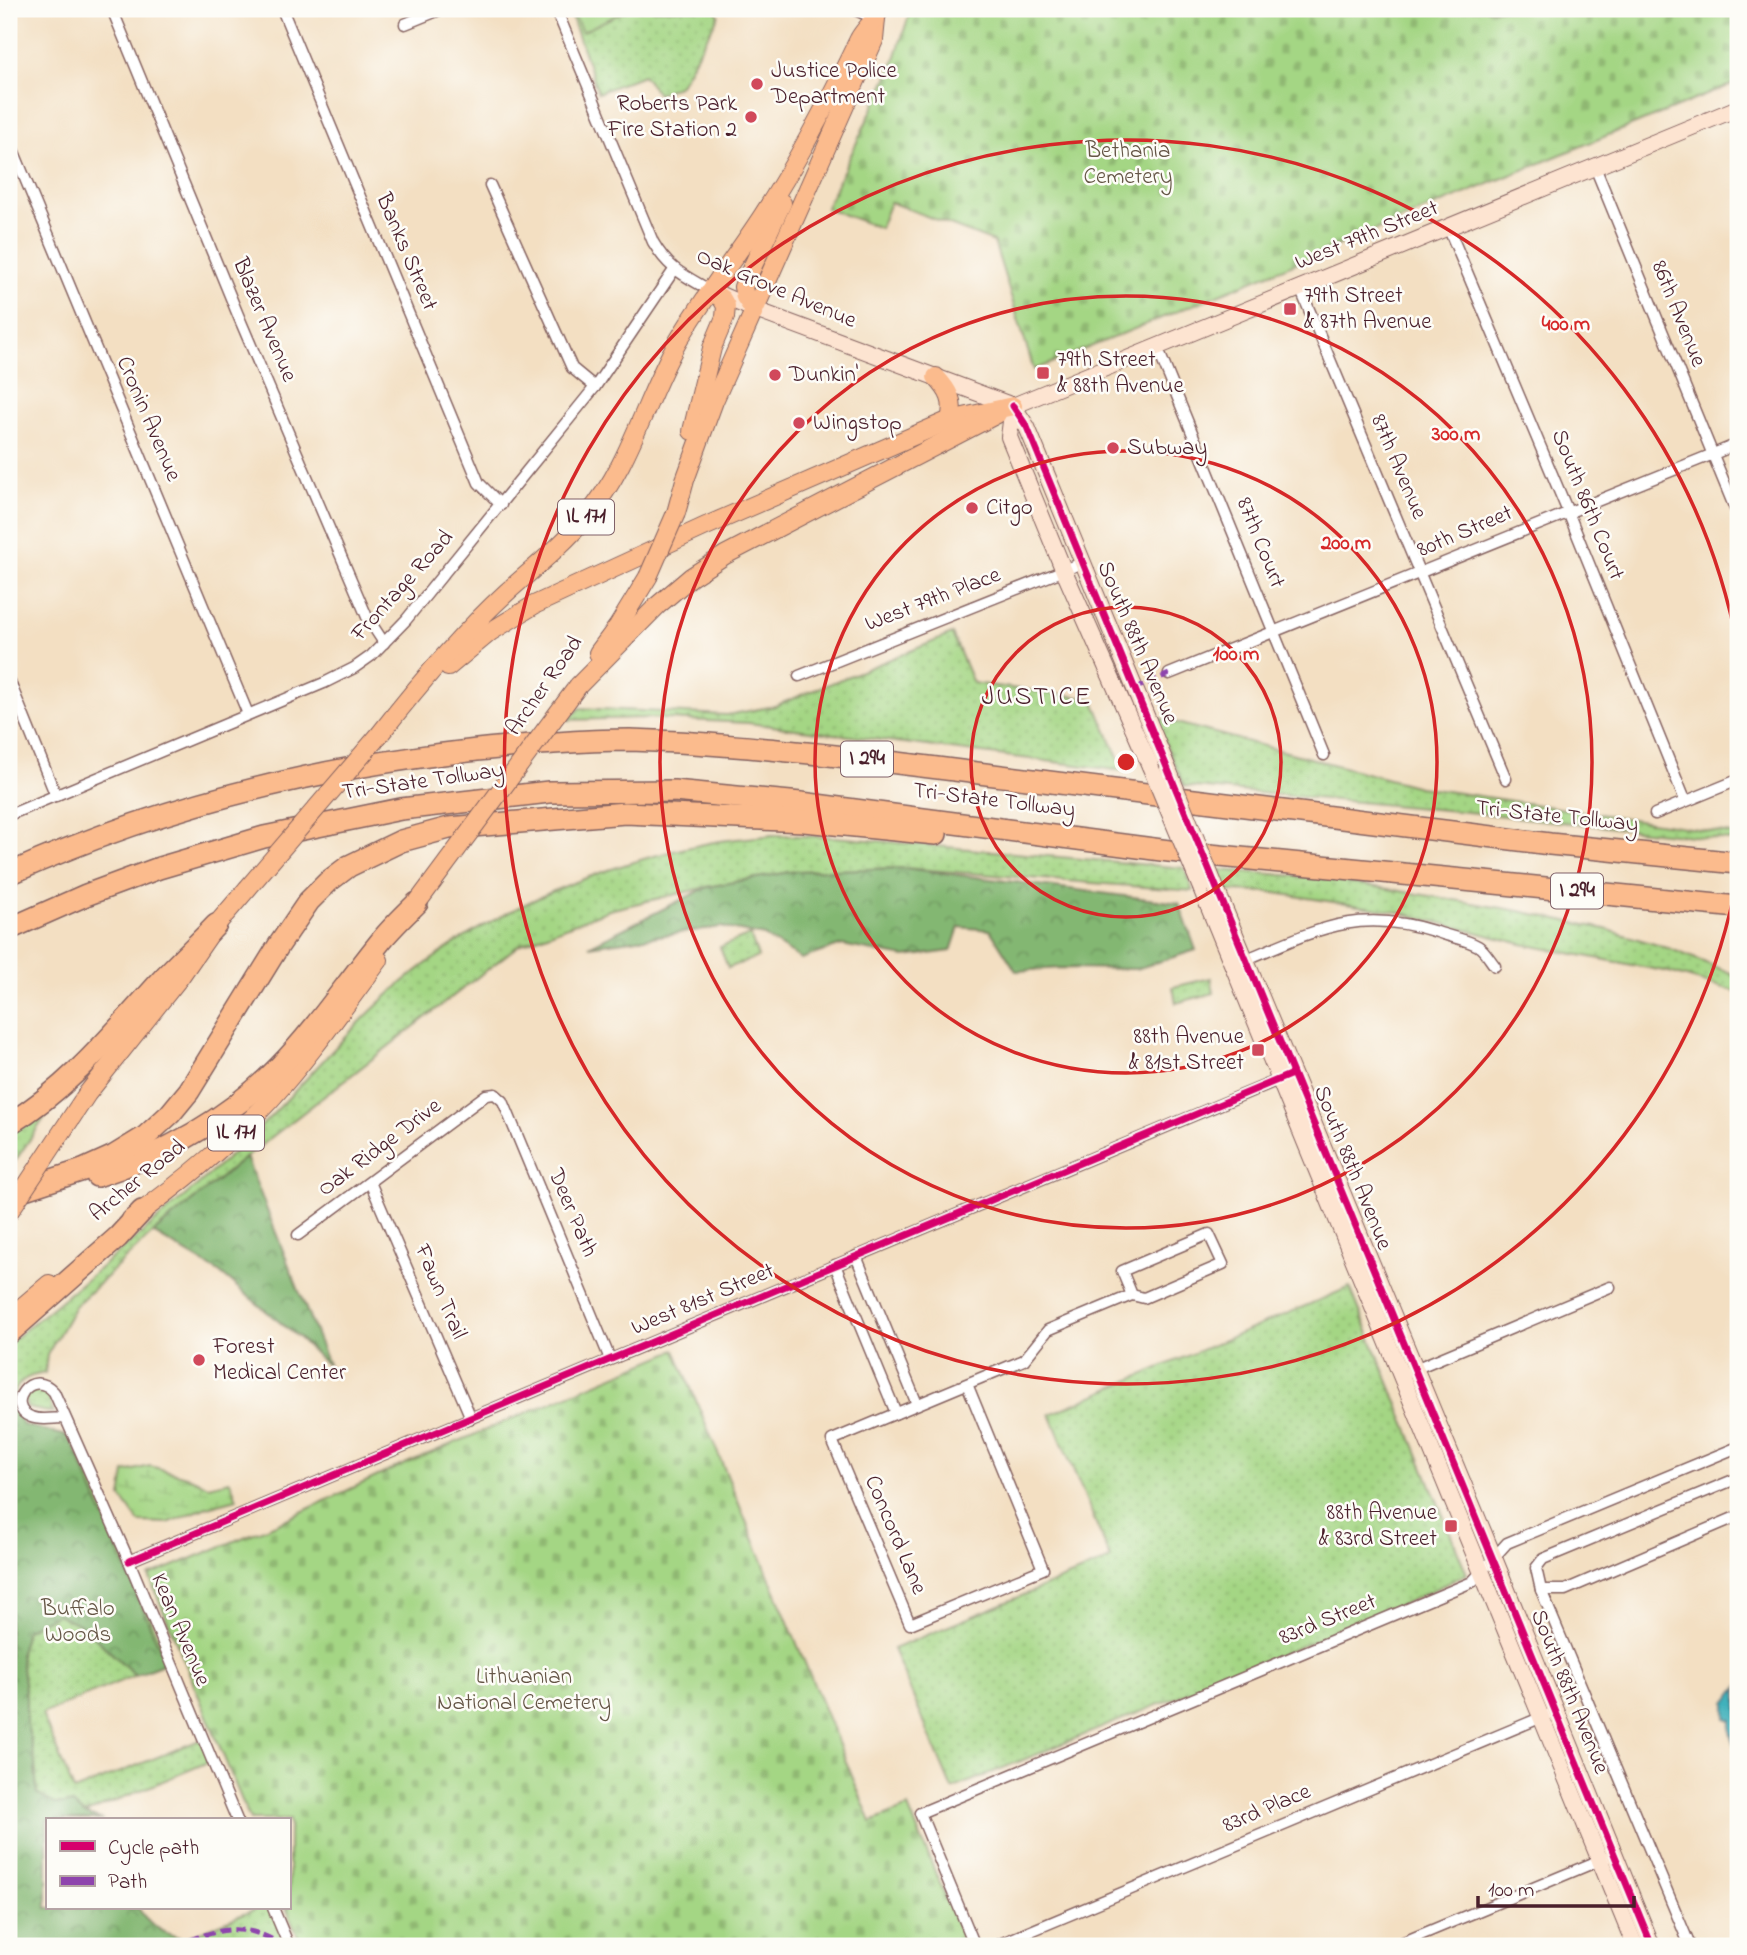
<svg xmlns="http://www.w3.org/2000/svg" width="1747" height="1955" viewBox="0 0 1747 1955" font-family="'Indie Flower',sans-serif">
<defs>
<pattern id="green-dots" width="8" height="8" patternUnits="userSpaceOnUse" patternTransform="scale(1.75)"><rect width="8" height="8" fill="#a4d684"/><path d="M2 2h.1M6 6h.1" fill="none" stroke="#8fb772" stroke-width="1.8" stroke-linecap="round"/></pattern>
<pattern id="forest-crowns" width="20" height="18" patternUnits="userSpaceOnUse" patternTransform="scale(1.75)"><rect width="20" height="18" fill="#83b772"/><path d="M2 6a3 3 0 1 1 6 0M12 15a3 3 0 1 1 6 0" fill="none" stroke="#6d945e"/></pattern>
<pattern id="wetland-marsh" width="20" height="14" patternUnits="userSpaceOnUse" patternTransform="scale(1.75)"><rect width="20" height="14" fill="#a4d684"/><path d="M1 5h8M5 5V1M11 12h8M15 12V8" fill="none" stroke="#8fb772"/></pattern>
<pattern id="cemetery-stones" width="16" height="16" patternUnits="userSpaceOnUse" patternTransform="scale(1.75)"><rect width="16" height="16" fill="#a4d684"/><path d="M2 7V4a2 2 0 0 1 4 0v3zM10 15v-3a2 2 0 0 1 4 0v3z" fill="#8fb772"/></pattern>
</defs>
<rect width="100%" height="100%" fill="#fdfcf7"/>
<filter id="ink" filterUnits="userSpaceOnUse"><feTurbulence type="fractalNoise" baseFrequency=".0143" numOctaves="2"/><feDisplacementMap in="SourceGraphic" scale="14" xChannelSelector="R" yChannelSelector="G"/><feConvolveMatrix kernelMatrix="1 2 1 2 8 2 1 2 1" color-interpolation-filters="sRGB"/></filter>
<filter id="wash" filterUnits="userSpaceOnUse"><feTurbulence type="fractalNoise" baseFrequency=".00686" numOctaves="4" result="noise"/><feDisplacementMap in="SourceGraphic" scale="28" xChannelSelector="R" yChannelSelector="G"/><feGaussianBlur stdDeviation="1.57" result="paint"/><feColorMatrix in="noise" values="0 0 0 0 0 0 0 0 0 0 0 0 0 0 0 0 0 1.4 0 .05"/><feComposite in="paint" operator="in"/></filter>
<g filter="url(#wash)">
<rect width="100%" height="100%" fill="#f3dfc2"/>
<g fill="url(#green-dots)" stroke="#777a58" stroke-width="2">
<polygon points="569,9 720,9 716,11 719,15 680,85 658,94 643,75 598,93"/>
<polygon points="952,634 973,683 1093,699 1124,771 748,723 646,718 568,720 580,708 727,715 775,706"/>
<polygon points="1154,717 1419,787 1738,835 1738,841 1478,813 1184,786"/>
<path d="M 772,835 L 834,837 L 1184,868 L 1193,891 L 904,868 L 795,871 L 707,887 L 609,910 L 519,945 L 246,1157 L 153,1233 L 75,1306 L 47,1355 L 45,1373 C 26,1376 15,1381 13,1402 L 9,1392 L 9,1343 C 88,1278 168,1213 243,1144 C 298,1092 345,1031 403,982 C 489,910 600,865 709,843 C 730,839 752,838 772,835 Z"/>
<polygon points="1219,870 1322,878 1514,910 1605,929 1671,949 1738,976 1738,992 1669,972 1522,944 1398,912 1269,892 1227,891"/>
<polygon points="750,935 758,957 728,968 720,947"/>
<polygon points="1211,978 1214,993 1176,1003 1173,987"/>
<polygon points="45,1107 49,1111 9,1170 9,1131"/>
<polygon points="1350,1287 1467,1574 1399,1606 952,1789 893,1649 1111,1559 1050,1414"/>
<polygon points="37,1387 47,1393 53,1413 27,1408 24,1394"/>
<polygon points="9,1423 83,1457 169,1661 42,1714 74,1791 202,1739 211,1761 84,1814 47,1820 47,1908 9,1946"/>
<polygon points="258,1908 273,1908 289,1946 166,1946"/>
</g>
<g fill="url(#forest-crowns)" stroke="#666b4e" stroke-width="2">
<polygon points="904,868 1179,903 1196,950 1136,969 1061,968 1016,971 990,930 959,927 951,951 905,957 842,945 801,959 764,936 721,927 589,946 707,887 795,871"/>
<polygon points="246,1157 329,1367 299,1338 219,1272 153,1233"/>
<path d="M 9,1392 L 23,1425 L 67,1436 L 74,1446 L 166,1663 L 135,1675 L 81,1625 L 57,1614 L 27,1629 L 20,1653 L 26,1697 L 26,1719 L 35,1762 L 37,1794 L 55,1804 L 73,1804 L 84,1814 L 103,1820 L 47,1820 L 47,1908 L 138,1908 C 155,1935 182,1941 211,1940 L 209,1946 L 9,1946 Z"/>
</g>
<polygon fill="url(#wetland-marsh)" stroke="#777a58" stroke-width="2" points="150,1466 186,1476 208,1486 230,1481 237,1499 207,1507 168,1523 139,1522 121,1497 125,1472"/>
<g fill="url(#cemetery-stones)" stroke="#777a58" stroke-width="2">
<polygon points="911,9 1738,9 1738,82 1034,370 994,242 890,202 880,228 826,208 893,65"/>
<polygon points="675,1350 871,1822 908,1807 966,1946 302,1946 286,1908 289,1908 289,1820 250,1820 149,1576 276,1524 393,1469"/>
</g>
<polygon fill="#a4d684" stroke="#777a58" stroke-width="2" points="571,9 629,9 582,32"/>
<path fill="#41b1bb" stroke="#466873" stroke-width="2" d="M 1738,1687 L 1738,1752 C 1732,1741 1728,1732 1732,1720 L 1726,1718 L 1726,1703 Z"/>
</g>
<g filter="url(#ink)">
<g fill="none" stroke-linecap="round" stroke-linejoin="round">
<g stroke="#856260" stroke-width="13">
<g id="street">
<polyline points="112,9 238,315 367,617 384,643"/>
<polyline points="282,9 479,483 501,505"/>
<path d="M 556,9 L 653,242 C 669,270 684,275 711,291"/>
<polyline points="853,9 876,19"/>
<polyline points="405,24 442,9"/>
<polyline points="9,140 248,714"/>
<polyline points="1595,167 1738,516"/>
<polyline points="490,185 572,368 595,387"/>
<polyline points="1448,227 1568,512 1685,800"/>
<polyline points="1300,288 1506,779"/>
<polyline points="1157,347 1324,755"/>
<polyline points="1169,674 1738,444"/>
<polyline points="799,676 1082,563"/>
<polyline points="9,680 56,796"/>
<polyline points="1655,814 1738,780"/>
<polyline points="9,815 324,683 354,668 371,656 406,620 595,387 674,270"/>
<path d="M 1242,961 C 1315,931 1356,906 1437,932 C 1450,937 1466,939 1478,946 C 1484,949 1490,960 1495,966"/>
<polyline points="370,1182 471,1418"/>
<polyline points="298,1235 486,1095 495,1094 503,1101 610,1359"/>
<polyline points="856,1256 917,1404"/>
<polyline points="835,1265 896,1413"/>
<polyline points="1410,1371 1610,1287"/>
<polyline points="967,1384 1043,1569 910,1624 832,1440 1024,1360 1048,1330 1132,1295 1144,1298 1223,1264 1209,1234 1122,1271 1132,1295"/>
<path d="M 64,1418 C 54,1418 40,1421 31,1417 C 4,1407 31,1366 54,1392 L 129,1561 L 237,1820"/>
<polyline points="129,1561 1283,1078"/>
<polyline points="1541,1590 1565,1590 1738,1516"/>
<polyline points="273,1908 289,1946"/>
<polyline points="975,1946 920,1813 1472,1582 1507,1543 1738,1447"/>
<polyline points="995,1946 1547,1715"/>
<polyline points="1394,1946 1605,1858"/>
<polyline points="1690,1946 1541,1590 1536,1568 1543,1559 1738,1478"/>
</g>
</g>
<g stroke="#856260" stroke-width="18">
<g id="secondary">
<polyline points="714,292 753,309 1013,406"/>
<polyline points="1013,406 1738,108"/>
<polyline points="1013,406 1027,427 1168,769"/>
<polyline points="1013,406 1009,437 1064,571 1150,766"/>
<polyline points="1201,888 1635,1946"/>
<polyline points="1217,891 1494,1558 1652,1946"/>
</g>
</g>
<g stroke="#856260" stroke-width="20">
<g id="primary">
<polyline points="753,309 745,297 743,287 782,203"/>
<path d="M 936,377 C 949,391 955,401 950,420"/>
<polyline points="692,431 712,348 725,317 726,306 722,299 711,291"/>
<polyline points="676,513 685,480 714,401 874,40 876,19"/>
<polyline points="598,653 618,626 648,577"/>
<polyline points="448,667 490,632 534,605 706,526 950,420 1013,406"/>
<polyline points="578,686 658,605 691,577 725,555 997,414"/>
<path d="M 380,734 C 419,684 460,635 507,592 C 535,567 563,545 587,516 C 630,465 645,400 677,343 C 703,298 735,258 763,215 C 799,159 830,99 859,39 C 865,28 875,21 880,9"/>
<polyline points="42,1162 87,1094 180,977 216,925 247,889"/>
<path d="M 131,1219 C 180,1184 229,1144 270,1100 C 310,1056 344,1007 379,960"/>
<polyline points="9,1318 49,1284"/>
</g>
</g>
<g stroke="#856260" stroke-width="24">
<g id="highway">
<path d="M 9,874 C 157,807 316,767 477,750 C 528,745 579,740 630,740 C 706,742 781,750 857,758 L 1550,844 L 1738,863"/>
<polyline points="9,929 86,895 159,868 264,837 401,809 549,792 674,791 801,803 1169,851 1738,907"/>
<path d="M 9,1124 C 69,1088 112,1035 159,983 C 177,963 197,945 216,925"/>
<path d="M 97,1176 C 166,1154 227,1120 279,1067 C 316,1029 346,984 380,942 C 391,928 404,916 417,903"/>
<polyline points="9,1194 83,1170 114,1156 145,1137 170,1114 189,1091 279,945 309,901 329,881 349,866 401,841 449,828 625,813 804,821 936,834"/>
<polyline points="9,1333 118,1237 142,1211"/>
</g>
</g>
<use href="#street" stroke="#fff" stroke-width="10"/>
<use href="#secondary" stroke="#fde4d1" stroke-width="16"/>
<use href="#primary" stroke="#fbbb8d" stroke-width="18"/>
<use href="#highway" stroke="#fbbb8d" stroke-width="21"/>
<g stroke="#856260" stroke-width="18" stroke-linecap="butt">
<g id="secondary-bridge">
<polyline points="1150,766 1201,888"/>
<polyline points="1168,769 1217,891"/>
</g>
</g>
<g stroke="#856260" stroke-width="20" stroke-linecap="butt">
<g id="primary-bridge">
<polyline points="648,577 676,513"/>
<polyline points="247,889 380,734"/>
<polyline points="417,903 578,686"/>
<polyline points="9,1212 42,1162"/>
</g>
</g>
<use href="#secondary-bridge" stroke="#fde4d1" stroke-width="16"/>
<use href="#primary-bridge" stroke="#fbbb8d" stroke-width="18"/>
<g stroke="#8e44ad" stroke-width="5" stroke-dasharray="10 5" stroke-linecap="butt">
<polyline points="1134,689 1169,674"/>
<path d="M 176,1946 C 216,1929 244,1920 283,1946"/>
</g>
<g stroke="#fdfcf7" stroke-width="11">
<g id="cycleway">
<polyline points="1013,406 1027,427 1652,1946"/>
<polyline points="129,1561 1292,1074"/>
</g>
</g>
<use href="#cycleway" stroke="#d6006c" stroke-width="7"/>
</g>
</g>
<g fill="none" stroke="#d62828" stroke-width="3.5">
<circle cx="1126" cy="762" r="155"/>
<circle cx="1126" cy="762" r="311"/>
<circle cx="1126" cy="762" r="466"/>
<path d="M1738 875A622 622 0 1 1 1738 649"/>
</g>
<g fill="#d1495b" stroke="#fdfcf7" stroke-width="2.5">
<circle cx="757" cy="84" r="7"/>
<circle cx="751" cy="117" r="7"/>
<rect x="1283" y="302" width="14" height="14" rx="3.5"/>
<rect x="1036" y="366" width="14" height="14" rx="3.5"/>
<circle cx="775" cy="375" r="7"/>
<circle cx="799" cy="423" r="7"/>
<circle cx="1113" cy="448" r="7"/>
<circle cx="972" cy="508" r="7"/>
<rect x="1251" y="1043" width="14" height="14" rx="3.5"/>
<circle cx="199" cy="1360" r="7"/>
<rect x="1444" y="1519" width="14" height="14" rx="3.5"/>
</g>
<g text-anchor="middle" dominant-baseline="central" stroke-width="5" stroke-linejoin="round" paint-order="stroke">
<g fill="#fdfcf7" stroke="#806168" stroke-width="2">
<rect x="558" y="499.5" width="56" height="35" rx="5"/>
<rect x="841" y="741.5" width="52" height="35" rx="5"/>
<rect x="1551" y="873.5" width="52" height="35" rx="5"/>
<rect x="208" y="1115.5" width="56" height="35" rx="5"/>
</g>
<g font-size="21" font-weight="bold" fill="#4a1f2b">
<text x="586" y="517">IL 171</text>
<text x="867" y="759">I 294</text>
<text x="1577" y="891">I 294</text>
<text x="236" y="1133">IL 171</text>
</g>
<g font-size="23" fill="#4a1f2b" stroke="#fdfcf7" text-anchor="start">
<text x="771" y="71">Justice Police<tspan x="771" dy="26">Department</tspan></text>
<text x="737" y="104" text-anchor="end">Roberts Park<tspan x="737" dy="26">Fire Station 2</tspan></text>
<text x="1304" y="296">79th Street<tspan x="1304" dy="26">&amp; 87th Avenue</tspan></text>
<text x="1057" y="360">79th Street<tspan x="1057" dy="26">&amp; 88th Avenue</tspan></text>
<text x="789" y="375">Dunkin'</text>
<text x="813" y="423">Wingstop</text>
<text x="1127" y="448">Subway</text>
<text x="986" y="508">Citgo</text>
<text x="1244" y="1037" text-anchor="end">88th Avenue<tspan x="1244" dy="26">&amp; 81st Street</tspan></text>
<text x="213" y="1347">Forest<tspan x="213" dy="26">Medical Center</tspan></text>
<text x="1437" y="1513" text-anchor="end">88th Avenue<tspan x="1437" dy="26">&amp; 83rd Street</tspan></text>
</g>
<g font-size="23" fill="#655646" stroke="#fdfcf7">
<text x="1128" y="151">Bethania<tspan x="1128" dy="26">Cemetery</tspan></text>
<text x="78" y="1609">Buffalo<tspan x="78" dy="26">Woods</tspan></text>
<text x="524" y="1677">Lithuanian<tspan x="524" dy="26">National Cemetery</tspan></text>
</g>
<g font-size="23" fill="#4a1f2b" stroke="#fdfcf7">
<text transform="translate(1367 236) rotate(-22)">West 79th Street</text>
<text transform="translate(406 252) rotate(67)">Banks Street</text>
<text transform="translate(776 289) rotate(23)">Oak Grove Avenue</text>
<text transform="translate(1678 314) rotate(68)">86th Avenue</text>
<text transform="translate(264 320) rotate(67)">Blazer Avenue</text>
<text transform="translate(148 419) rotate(67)">Cronin Avenue</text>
<text transform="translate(1398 467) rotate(67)">87th Avenue</text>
<text transform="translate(1587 505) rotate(68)">South 86th Court</text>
<text transform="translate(1465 532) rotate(-23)">80th Street</text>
<text transform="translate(1260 543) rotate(68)">87th Court</text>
<text transform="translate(403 586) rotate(-48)">Frontage Road</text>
<text transform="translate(933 600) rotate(-21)">West 79th Place</text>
<text transform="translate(1137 643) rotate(67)">South 88th Avenue</text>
<text transform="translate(545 686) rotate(-55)">Archer Road</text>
<text transform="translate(423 782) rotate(-8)">Tri-State Tollway</text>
<text transform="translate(994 801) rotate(7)">Tri-State Tollway</text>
<text transform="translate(1557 817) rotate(6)">Tri-State Tollway</text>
<text transform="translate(380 1148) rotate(-37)">Oak Ridge Drive</text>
<text transform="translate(1352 1168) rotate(68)">South 88th Avenue</text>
<text transform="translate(138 1181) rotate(-39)">Archer Road</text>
<text transform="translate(572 1213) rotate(67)">Deer Path</text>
<text transform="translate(440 1292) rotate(67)">Fawn Trail</text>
<text transform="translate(703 1300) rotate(-23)">West 81st Street</text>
<text transform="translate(895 1535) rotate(67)">Concord Lane</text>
<text transform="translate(1328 1620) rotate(-22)">83rd Street</text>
<text transform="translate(180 1630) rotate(67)">Kean Avenue</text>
<text transform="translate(1569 1692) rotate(68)">South 88th Avenue</text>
<text transform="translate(1267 1809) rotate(-23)">83rd Place</text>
</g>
<g font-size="26" letter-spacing="2" fill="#4a1f2b" stroke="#fdfcf7">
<text x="1037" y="698">JUSTICE</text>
</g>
</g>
<circle cx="1126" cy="762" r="10" fill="#d62828" stroke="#fdfcf7" stroke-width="3.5"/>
<g font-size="21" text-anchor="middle" font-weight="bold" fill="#d62828" stroke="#fdfcf7" stroke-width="5" stroke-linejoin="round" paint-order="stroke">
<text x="1566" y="330">400 m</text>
<text x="1456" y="440">300 m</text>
<text x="1346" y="549">200 m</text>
<text x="1236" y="660">100 m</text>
</g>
<rect width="1747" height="1955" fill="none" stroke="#fdfcf7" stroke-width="35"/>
<rect x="46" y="1818" width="245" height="91" fill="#fdfcf7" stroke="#b5a4a5" stroke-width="2"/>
<rect x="60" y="1841" width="35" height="10" fill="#d6006c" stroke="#b5a4a5" stroke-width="2"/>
<text x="108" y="1854" font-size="21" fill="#4a1f2b">Cycle path</text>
<rect x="60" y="1876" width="35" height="10" fill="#8e44ad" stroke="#b5a4a5" stroke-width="2"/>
<text x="108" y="1888" font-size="21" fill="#4a1f2b">Path</text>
<path d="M1478 1896v10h156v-10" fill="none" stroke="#4a1f2b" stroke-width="3.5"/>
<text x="1488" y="1896" font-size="21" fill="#4a1f2b" stroke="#fdfcf7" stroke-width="5" paint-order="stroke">100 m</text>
</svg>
